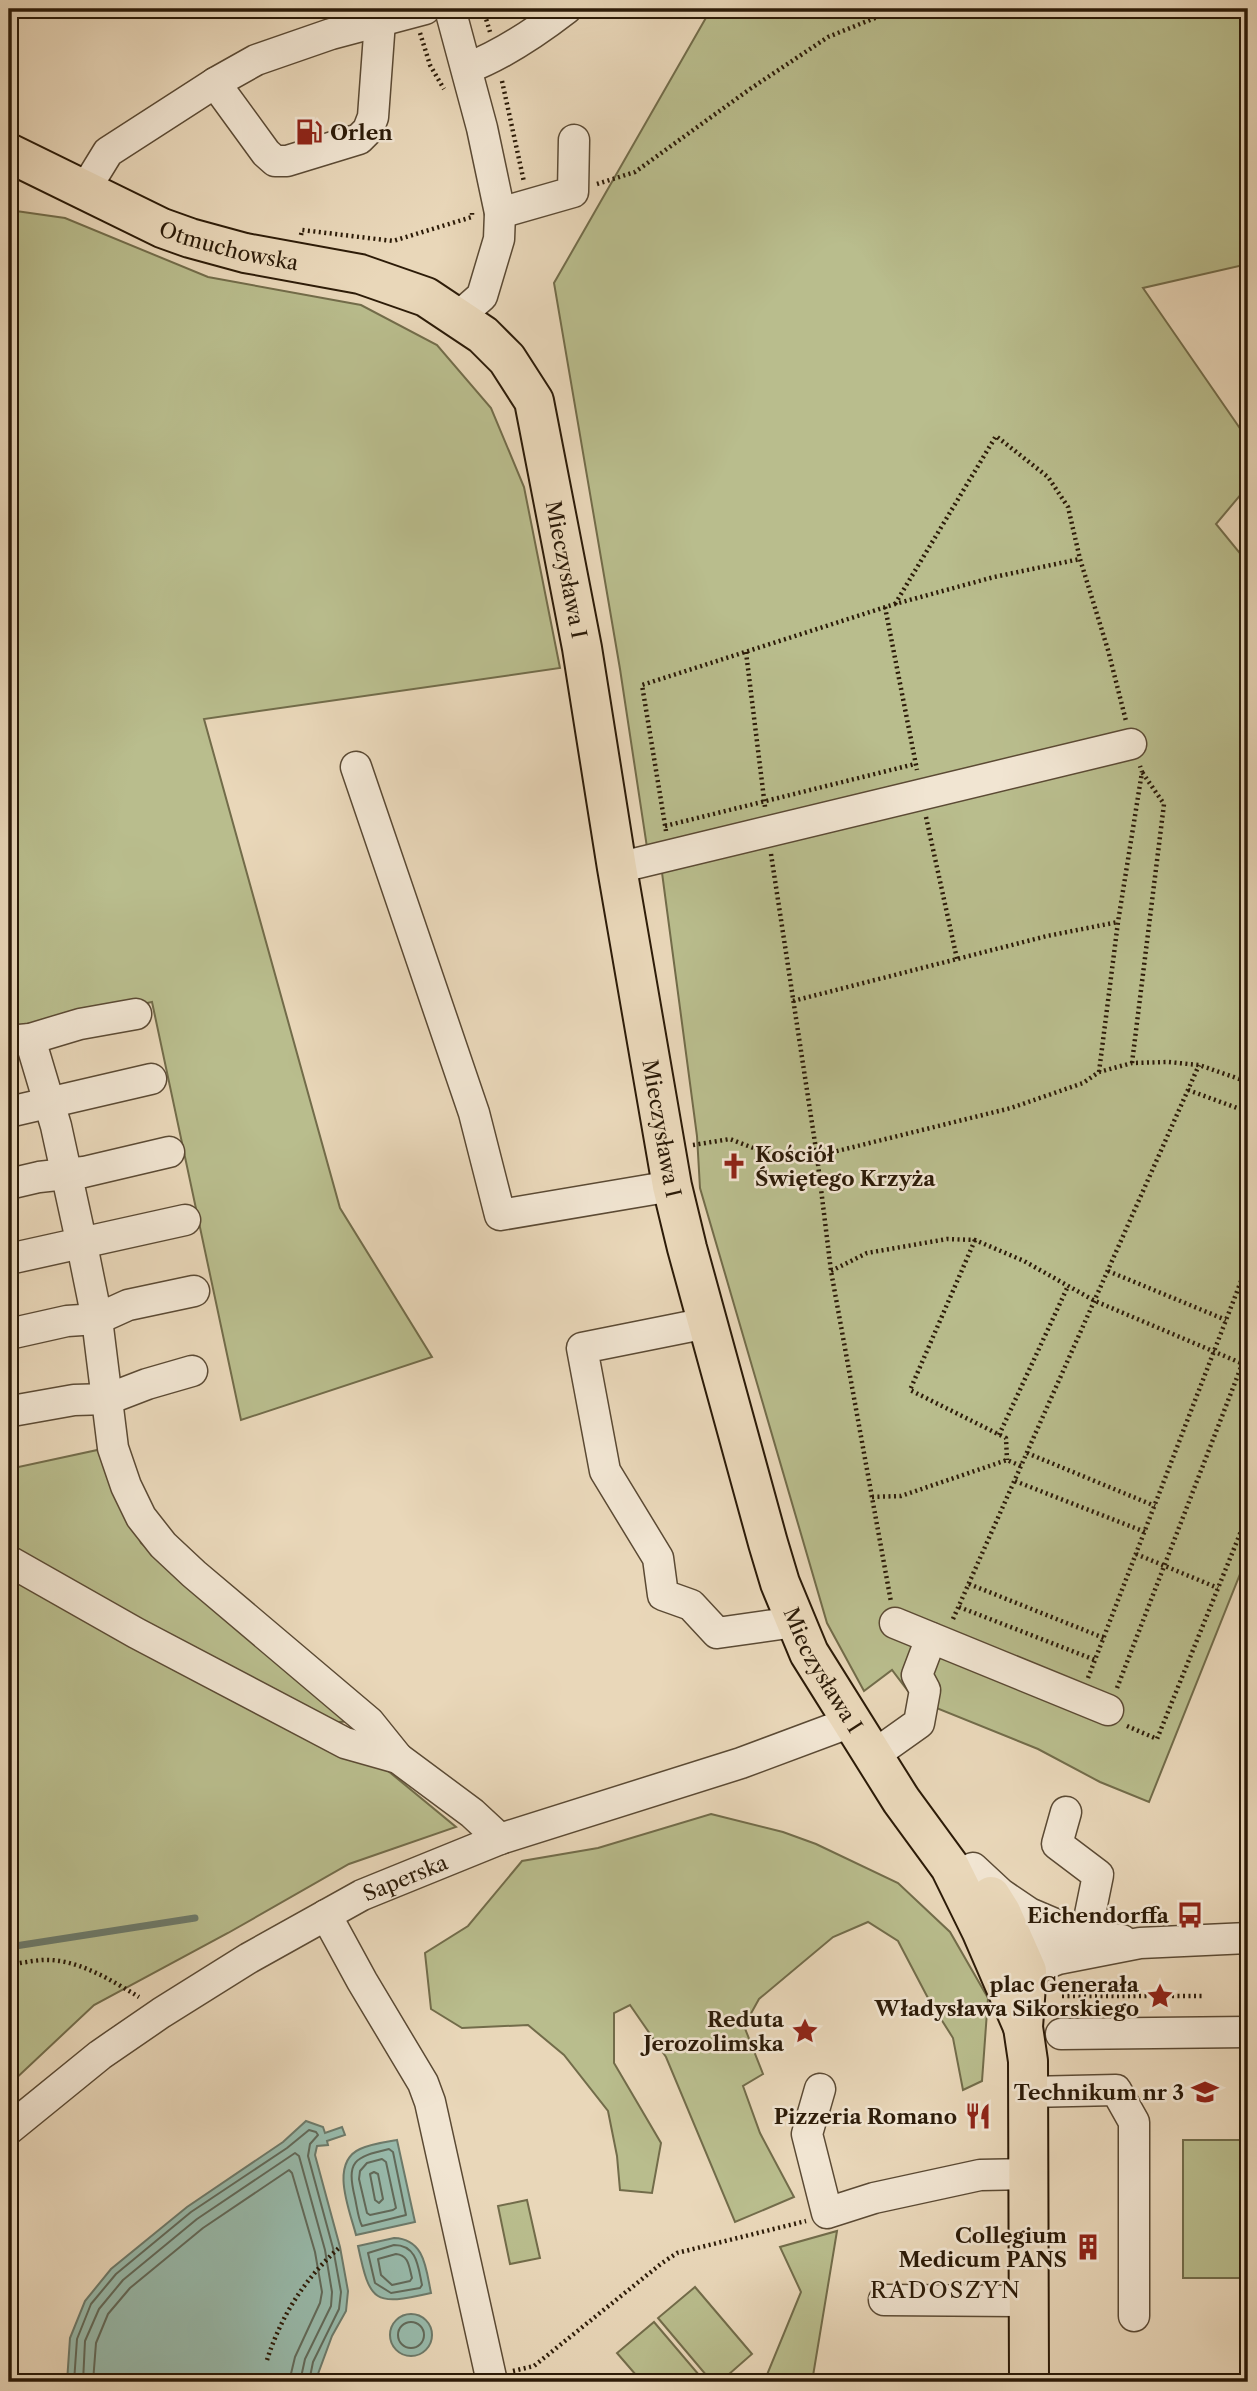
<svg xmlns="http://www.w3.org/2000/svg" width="1257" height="2391" viewBox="0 0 1257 2391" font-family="'Libre Caslon Text',serif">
<rect width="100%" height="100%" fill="#e9d7b9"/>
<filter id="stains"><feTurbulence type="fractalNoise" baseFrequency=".00286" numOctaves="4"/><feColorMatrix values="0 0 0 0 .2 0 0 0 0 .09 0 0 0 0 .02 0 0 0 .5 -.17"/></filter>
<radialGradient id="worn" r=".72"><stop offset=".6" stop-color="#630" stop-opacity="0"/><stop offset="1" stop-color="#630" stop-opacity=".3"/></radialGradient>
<g fill="#b9bd8d" stroke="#726c4a" stroke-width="2">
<polygon points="711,9 1248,9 1248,264 1143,288 1248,440 1248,486 1216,524 1248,563 1248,1554 1149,1802 1100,1782 1038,1749 914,1699 892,1670 864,1691 827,1623 700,1188 697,1136 661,865 648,854 620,669 554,283"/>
<polygon points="9,210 65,218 208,277 361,305 437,345 491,408 524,487 560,668 204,719 340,1208 432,1357 241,1420 152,1002 9,1032"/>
<polygon points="102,1449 141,1543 350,1721 330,1723 456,1827 349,1864 228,1933 94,2005 9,2085 9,1469"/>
<polygon points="711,1814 783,1832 816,1844 898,1883 950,1932 988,1998 982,2081 963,2090 953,2038 929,2000 898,1941 868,1922 833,1937 759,1999 744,2026 763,2074 743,2086 760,2133 794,2197 735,2222 666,2057 630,2005 614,2013 614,2063 661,2143 652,2193 620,2190 617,2156 608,2111 564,2055 528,2025 462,2028 431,2009 425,1953 468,1926 522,1861 598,1848"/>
<rect x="1183" y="2140" width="65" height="138"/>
<polygon points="527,2200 540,2258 510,2264 498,2206"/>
<polygon points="837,2231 812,2382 764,2382 801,2292 780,2247"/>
<polygon points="695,2287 752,2354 720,2382 712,2382 658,2318"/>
<polygon points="654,2322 705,2382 642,2382 617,2353"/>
</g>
<g fill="#98baab" stroke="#6d7a6a" stroke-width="2">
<polygon points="306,2121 323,2127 325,2133 342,2127 345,2135 327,2141 328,2145 317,2146 315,2155 340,2247 348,2291 346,2311 332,2336 315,2382 67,2382 70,2338 85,2301 111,2269 187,2207 283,2142"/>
<path d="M 397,2140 L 415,2222 L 356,2235 C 350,2211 329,2163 360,2149 C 371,2144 385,2142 397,2140 Z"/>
<path d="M 394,2238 C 425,2239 426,2269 431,2293 C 374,2306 370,2303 358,2246 Z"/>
<circle cx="411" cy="2335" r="21"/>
</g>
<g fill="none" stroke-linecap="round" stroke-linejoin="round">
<g stroke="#626a5a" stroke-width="2">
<path d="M 389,2149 L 393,2152 L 406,2215 L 362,2226 C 358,2218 357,2207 355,2198 C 346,2161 354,2157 389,2149 Z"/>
<polygon points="382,2159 386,2162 396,2208 393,2210 370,2215 367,2213 359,2179 360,2171 367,2163"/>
<polygon points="374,2172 378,2174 383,2199 379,2203 375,2200 370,2174"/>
<path d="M 394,2245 C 417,2245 418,2266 422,2285 L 420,2288 L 391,2293 L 375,2283 L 368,2253 Z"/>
<path d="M 396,2254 C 409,2255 409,2267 412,2278 L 410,2281 L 392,2285 L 381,2275 L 378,2259 Z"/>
<circle cx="411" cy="2335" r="13"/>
<polyline points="74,2382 77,2339 91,2304 116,2274 191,2212 287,2148 309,2130 316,2132 318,2135 310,2144 308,2156 333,2248 341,2292 339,2309 313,2362 309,2382"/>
<polyline points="83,2382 85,2341 99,2309 123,2280 197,2219 295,2153 299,2156 325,2250 332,2292 331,2306 305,2359 300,2382"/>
<polyline points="93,2382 96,2343 108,2314 130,2288 203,2228 289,2170 292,2173 315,2252 322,2292 320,2303 295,2357 289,2382"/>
</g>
<polyline stroke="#6d7a6a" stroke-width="7" points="9,1947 195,1918"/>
<g stroke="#5b4a34" stroke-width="33">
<g id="minor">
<polyline points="450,9 482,128 500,213 499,239 482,296 457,318"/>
<path d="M 468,68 C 504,54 535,33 566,9"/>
<polyline points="215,83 266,153 275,161 287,161 359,139 368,130 373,117 380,21"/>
<polyline points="84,191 108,152 215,83 256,60 331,34 425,9"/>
<polyline points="500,213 573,192 574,140"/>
<polyline points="356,767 474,1113 500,1215 672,1186"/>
<polyline points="617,868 1131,744"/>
<polyline points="30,1039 56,1126 82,1245 97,1319 113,1448 126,1486 141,1517 163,1545 194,1574 369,1722 398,1758"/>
<polyline points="9,1041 30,1039 80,1024 136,1014"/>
<polyline points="9,1112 151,1079"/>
<polyline points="9,1184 39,1177 84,1172 169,1152"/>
<polyline points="9,1259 185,1220"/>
<polyline points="707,1323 582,1348 605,1471 658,1558 663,1595 691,1605 717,1633 795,1622"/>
<polyline points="9,1334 67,1321 97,1319 128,1305 194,1291"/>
<polyline points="12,1411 74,1400 108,1399 147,1384 192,1371"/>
<polyline points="9,1561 136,1633 345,1743 398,1758 472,1813 500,1839"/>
<polyline points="895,1623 1108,1710"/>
<polyline points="874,1755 919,1723 925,1690 917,1675 931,1638"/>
<polyline points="1066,1812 1057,1844 1098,1875 1086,1934"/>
<polyline points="973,1868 1001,1894 1029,1913 1076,1933"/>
<polyline points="326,1915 362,1981 423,2083 430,2102 492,2382"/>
<path d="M 1002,1962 C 1046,1927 1070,1932 1122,1940"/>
<polyline points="1007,1968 1027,1971 1058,1959 1140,1943 1248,1938"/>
<polyline points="1061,2034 1248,2032"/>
<polyline points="820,2089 807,2134 827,2213 874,2198 980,2175 1029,2174"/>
<polyline points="1028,2092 1116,2090 1134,2122 1134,2316"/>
<path id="s1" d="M 9,2129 L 100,2055 L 161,2013 L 249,1958 L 362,1895 L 500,1839 L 741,1763 L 851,1722"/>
<polyline points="884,2300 1029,2301"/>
</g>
</g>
<g stroke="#2c1b08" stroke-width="42">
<g id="major">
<path id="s2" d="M 9,153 L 162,228 L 190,238 L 245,253 L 360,274 L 426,297 L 483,335 L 507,359 L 534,401 L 582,648 L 617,868 L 672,1186 L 687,1248 L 768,1543 L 780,1583 L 809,1653 L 901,1800 L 950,1867 L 981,1930 L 1023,2027"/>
<polyline points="991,1896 1001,1912 1027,1971 1023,2027 1028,2061 1029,2382"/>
</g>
</g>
<g stroke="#2c1b08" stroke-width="4.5" stroke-dasharray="2 3.5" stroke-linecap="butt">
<polyline points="483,9 490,32"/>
<polyline points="420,33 430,65 444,89"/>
<polyline points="502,81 524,182"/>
<polyline points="597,184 635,172 750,89 828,37 897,9"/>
<polyline points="301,235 302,230 393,241 472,217 472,213"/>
<polyline points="895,604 996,436 1048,477 1068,507 1080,559 1108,650 1126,721"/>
<polyline points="885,607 917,770"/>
<polyline points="746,652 765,807"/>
<polyline points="926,817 957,959"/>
<polyline points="665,826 915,764"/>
<polyline points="666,831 642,685 895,604 994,577 1080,559"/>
<polyline points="771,854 817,1156 831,1271 891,1602"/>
<polyline points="793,1001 1047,936 1118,922"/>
<polyline points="1132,1063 1164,804 1142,772"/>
<polyline points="1099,1072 1118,922 1142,772 1140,766"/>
<polyline points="1188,1090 1248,1112"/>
<polyline points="693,1145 730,1139 782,1159 817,1156 1011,1108 1083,1083 1099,1072 1132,1063 1168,1062 1199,1065 1248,1082"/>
<polyline points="975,1240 910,1390 1006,1438 1007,1460"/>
<polyline points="831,1271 867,1253 947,1239 975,1240 1024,1261 1095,1301 1248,1366"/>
<polyline points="1108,1271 1226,1320"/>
<polyline points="999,1435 1068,1286"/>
<polyline points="1027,1453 1155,1506"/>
<polyline points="1015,1481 1145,1532"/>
<polyline points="872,1497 901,1496 1007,1460 1021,1466"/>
<polyline points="1136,1554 1218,1588"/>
<polyline points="969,1584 1104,1638"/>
<polyline points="959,1607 1095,1660"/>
<polyline points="953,1619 1199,1065"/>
<polyline points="1088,1678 1248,1263"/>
<polyline points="1117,1688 1248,1349"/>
<polyline points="1127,1726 1157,1739 1248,1514"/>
<path d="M 9,1965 C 20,1963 31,1961 42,1960 C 76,1958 111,1980 139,1997"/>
<polyline points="1062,1996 1202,1996"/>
<path d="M 267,2360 C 281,2316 305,2278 340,2247"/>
<polyline points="513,2371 534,2366 662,2263 677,2253 806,2221"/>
<polyline points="1210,2382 1210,2377 1231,2377 1231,2382"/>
</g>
<use href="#minor" stroke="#f1e5d2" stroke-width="30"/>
<use href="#major" stroke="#e9d7b9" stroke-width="38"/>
</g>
<defs>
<g id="fuel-bare" transform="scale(2.1)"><path d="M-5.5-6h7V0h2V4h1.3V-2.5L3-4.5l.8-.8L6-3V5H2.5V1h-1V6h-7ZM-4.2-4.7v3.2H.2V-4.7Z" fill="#8f2418" stroke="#f1e5d2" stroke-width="2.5" paint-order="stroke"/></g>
<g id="church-bare" transform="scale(2.1)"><path d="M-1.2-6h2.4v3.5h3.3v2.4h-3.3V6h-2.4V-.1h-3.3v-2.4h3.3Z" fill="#8f2418" stroke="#f1e5d2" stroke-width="2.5" paint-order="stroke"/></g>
<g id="bus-bare" transform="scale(2.1)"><path d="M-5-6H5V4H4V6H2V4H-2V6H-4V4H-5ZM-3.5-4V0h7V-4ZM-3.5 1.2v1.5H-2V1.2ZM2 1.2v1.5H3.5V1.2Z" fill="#8f2418" stroke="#f1e5d2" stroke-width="2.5" paint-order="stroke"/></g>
<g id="sight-bare" transform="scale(2.1)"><path d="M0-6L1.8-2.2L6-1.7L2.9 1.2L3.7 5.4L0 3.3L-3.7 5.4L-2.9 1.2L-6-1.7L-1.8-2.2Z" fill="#8f2418" stroke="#f1e5d2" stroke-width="2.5" paint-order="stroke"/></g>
<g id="school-bare" transform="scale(2.1)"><path d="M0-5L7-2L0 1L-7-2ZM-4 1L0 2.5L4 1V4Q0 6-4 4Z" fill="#8f2418" stroke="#f1e5d2" stroke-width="2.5" paint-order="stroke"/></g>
<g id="restaurant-bare" transform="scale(2.1)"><path d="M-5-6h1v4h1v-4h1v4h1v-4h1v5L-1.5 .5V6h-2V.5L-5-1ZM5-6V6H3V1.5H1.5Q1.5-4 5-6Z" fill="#8f2418" stroke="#f1e5d2" stroke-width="2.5" paint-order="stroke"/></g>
<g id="building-bare" transform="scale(2.1)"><path d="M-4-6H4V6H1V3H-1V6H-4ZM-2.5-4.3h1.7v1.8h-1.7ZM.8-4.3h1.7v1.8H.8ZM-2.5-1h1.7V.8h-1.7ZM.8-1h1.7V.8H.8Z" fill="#8f2418" stroke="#f1e5d2" stroke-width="2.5" paint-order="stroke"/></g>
</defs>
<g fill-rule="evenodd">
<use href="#fuel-bare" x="309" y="132"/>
<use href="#church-bare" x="734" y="1166"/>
<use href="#bus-bare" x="1190" y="1915"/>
<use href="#sight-bare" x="1160" y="1996"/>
<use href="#sight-bare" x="805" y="2031"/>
<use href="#school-bare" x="1205" y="2092"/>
<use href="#restaurant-bare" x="978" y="2116"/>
<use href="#building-bare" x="1088" y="2247"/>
</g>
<g text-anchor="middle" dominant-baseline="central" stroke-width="5" stroke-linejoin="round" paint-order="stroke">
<g font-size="21" font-weight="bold" fill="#2c1b08" stroke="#f1e5d2" text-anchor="end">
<text x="330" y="132" text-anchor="start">Orlen</text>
<text x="755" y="1154" text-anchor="start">Kościół<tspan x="755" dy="24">Świętego Krzyża</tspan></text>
<text x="1169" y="1915">Eichendorffa</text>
<text x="1139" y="1984">plac Generała<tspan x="1139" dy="24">Władysława Sikorskiego</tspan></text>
<text x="784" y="2019">Reduta<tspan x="784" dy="24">Jerozolimska</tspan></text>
<text x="1184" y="2092">Technikum nr 3</text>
<text x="957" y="2116">Pizzeria Romano</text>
<text x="1067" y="2235">Collegium<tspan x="1067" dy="24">Medicum PANS</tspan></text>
</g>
<g font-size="21" fill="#2c1b08" stroke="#f1e5d2">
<text stroke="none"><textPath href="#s2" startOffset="240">Otmuchowska</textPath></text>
<text stroke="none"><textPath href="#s2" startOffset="768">Mieczysława I</textPath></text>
<text stroke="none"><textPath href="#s2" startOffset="1335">Mieczysława I</textPath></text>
<text stroke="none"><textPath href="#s2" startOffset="1902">Mieczysława I</textPath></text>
<text stroke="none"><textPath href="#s1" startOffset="471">Saperska</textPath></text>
</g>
<g font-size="23" letter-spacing="2" fill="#2c1b08" stroke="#f1e5d2">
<text x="946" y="2290">RADOSZYN</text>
</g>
</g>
<rect width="1257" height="2391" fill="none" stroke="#e9d7b9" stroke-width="35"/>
<rect x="10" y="10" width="1236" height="2370" fill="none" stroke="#2c1b08" stroke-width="3.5"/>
<rect x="18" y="18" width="1222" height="2356" fill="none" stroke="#2c1b08" stroke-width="2"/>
<rect width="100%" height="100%" filter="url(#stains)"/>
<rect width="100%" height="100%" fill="url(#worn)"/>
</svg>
